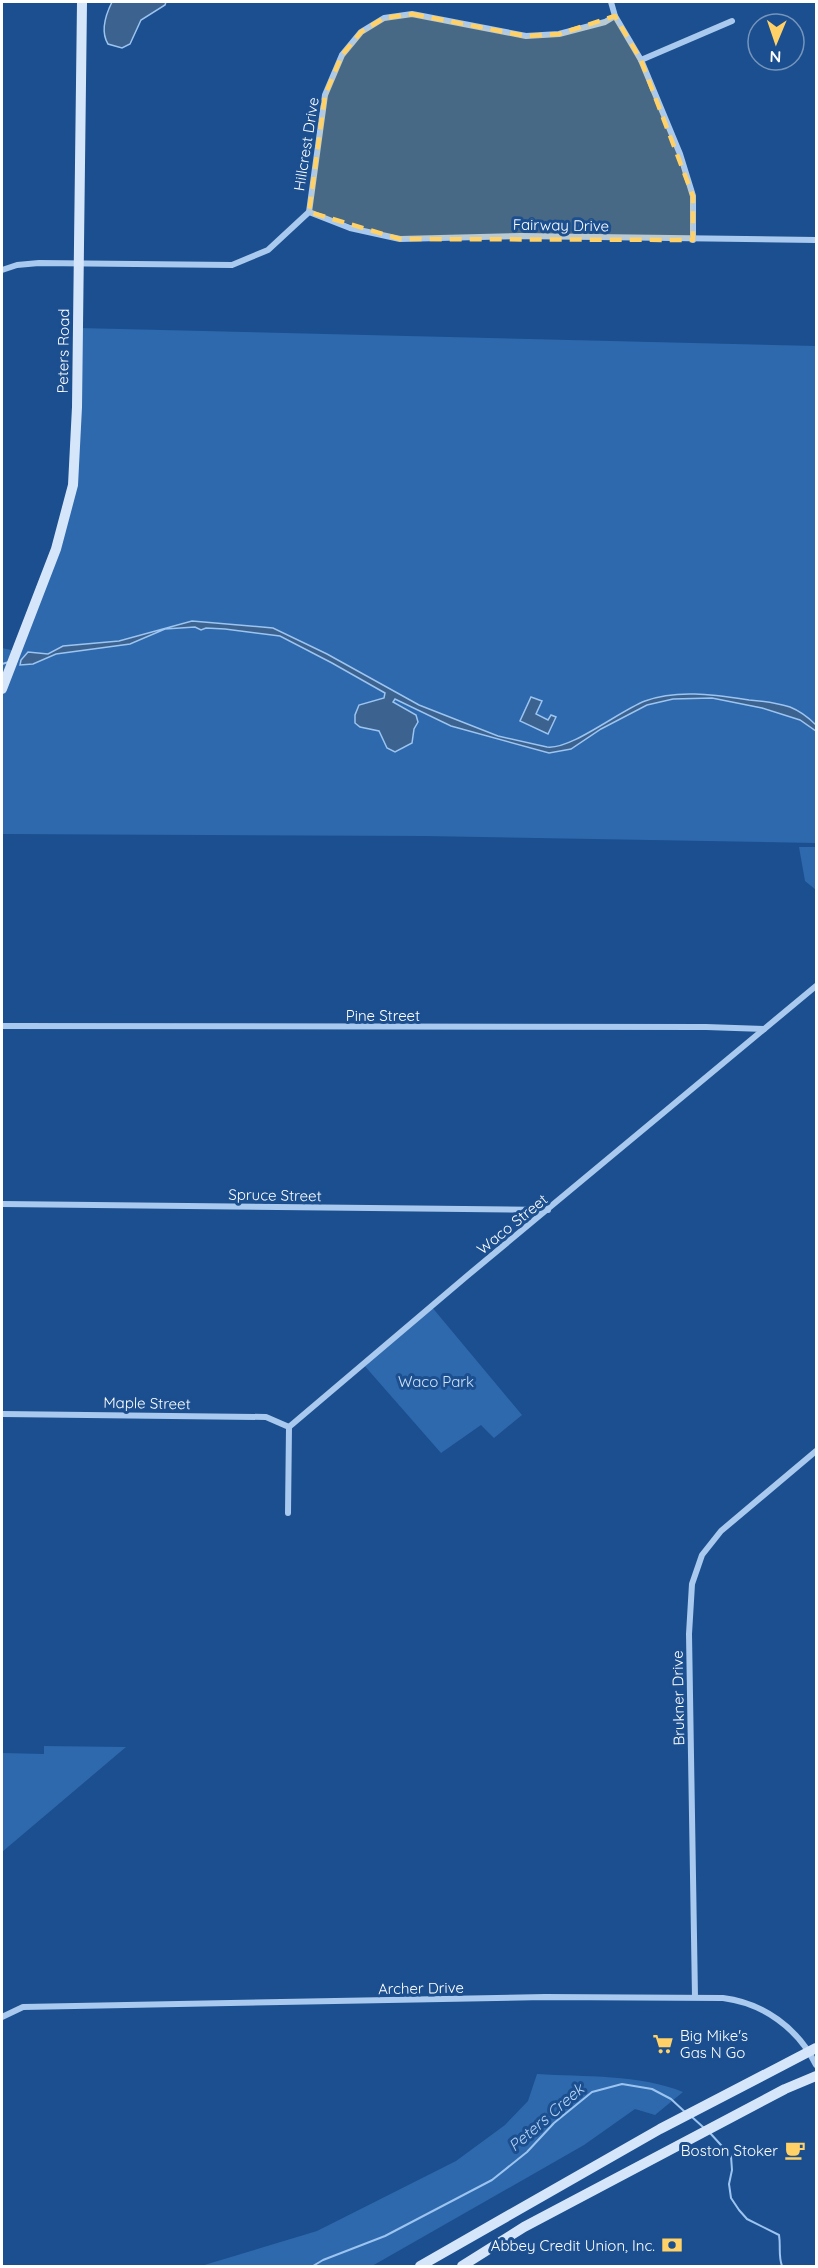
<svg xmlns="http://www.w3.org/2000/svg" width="818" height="2268" viewBox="0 0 818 2268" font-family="Quicksand,sans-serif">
<rect width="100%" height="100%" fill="#1b4f8f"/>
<g fill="#2e69ad">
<polygon points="78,328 816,346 816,843 424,836 2,834 2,648 16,651 73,485"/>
<polygon points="799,847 816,847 816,890 805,881"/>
<polygon points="431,1306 522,1415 494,1438 481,1425 441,1453 363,1364"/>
<polygon points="44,1746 126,1747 2,1852 2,1753 44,1754"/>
<path d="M 537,2074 C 585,2077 639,2074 683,2092 L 655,2115 L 635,2109 L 584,2145 L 372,2266 L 201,2266 L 317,2231 L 456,2161 L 505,2125 L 528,2101 Z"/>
</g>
<g fill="#3c6290" stroke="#9cc4f0" stroke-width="1.5">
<path d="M 112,2 L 166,2 L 165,5 L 141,20 L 130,44 L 122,48 L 108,44 C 100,31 106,14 112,2 Z"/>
<path d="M 192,621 L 273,628 L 327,654 L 419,705 L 498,736 L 547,747 C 571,750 619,711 645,701 C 678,689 715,695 749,700 C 763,701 777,703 790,707 C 800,711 808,717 816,725 L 816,731 L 800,720 L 762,708 L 712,698 L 673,699 L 647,705 L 601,729 L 571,749 L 549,753 L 451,726 L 395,699 L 393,702 L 416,715 L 418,722 L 414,729 L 412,743 L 395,752 L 387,748 L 379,731 L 360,727 L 355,723 L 355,715 L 359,705 L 384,698 L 385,693 L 332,663 L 280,636 L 225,629 L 206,628 L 201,630 L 195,627 L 165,629 L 130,644 L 56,654 L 33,664 L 20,665 L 21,660 L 28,652 L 48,654 L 63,646 L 119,641 Z"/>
<polygon points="531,697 542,701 536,714 548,720 551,715 556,717 548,734 520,721"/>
</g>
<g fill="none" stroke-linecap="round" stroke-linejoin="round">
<g stroke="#9cc4f0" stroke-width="2">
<polyline points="2,664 9,662"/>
<polyline points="692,2117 703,2127"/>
<path d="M 710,2133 L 731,2156 L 732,2170 L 729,2184 L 731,2198 L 739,2210 L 747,2219 L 779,2235 C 781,2247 778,2255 782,2266"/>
<polyline points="313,2266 323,2260 385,2236 492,2180 527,2152 554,2123 592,2092 622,2084 652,2089 671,2099 685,2112"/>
</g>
<g stroke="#a9c9ee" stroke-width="6">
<polyline points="611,2 615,16 641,60 680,154 693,196 693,240"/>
<polyline points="641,60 732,21"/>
<polyline points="309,212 350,228 400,239 521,236 816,240"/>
<polyline points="2,270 17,265 39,263 232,265 268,250 309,212 325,95 342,55 361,32 384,18 412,14 526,36 559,34 605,22 615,16"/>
<polyline points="2,1026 706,1027 764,1029"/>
<polyline points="2,1204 548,1210"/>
<polyline points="2,1414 266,1417 289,1427"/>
<polyline points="288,1513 289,1427 467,1276 816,986"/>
<polyline points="695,1997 689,1634 692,1584 702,1555 721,1531 816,1451"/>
<path d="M 2,2017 L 23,2007 L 545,1997 L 723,1998 C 763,2003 798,2028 816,2065"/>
</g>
<g stroke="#d6e6fa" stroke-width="10">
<polyline points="2,689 56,549 73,485 77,407 82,2"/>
<polyline points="420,2266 660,2129 816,2048"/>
<polyline points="462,2266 524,2227 785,2089 816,2076"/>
</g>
</g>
<path fill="#ffd166" fill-opacity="0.2" stroke="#ffd166" stroke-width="4.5" stroke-dasharray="12 8" stroke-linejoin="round" d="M 412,14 L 526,36 L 559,34 L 615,16 L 641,60 L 693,196 L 693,240 L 400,239 L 309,212 L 325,95 L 342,55 L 361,32 L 384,18 Z"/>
<defs>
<g id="supermarket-bare" transform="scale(1.62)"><path d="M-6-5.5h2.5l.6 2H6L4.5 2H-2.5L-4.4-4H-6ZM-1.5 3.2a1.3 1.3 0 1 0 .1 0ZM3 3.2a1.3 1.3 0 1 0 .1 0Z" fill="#ffd166" stroke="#1b4f8f" stroke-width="2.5" paint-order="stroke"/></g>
<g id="cafe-bare" transform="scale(1.62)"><path d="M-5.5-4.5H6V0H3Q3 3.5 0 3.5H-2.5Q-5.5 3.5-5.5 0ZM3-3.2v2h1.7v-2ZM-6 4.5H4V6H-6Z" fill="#ffd166" stroke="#1b4f8f" stroke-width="2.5" paint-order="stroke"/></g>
<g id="bank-bare" transform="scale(1.62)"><path d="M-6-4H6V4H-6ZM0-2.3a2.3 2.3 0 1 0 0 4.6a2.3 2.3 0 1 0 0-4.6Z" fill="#ffd166" stroke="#1b4f8f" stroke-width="2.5" paint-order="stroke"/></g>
</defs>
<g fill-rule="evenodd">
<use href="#supermarket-bare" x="663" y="2044"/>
<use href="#cafe-bare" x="795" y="2150"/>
<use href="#bank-bare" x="672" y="2245"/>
</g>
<g text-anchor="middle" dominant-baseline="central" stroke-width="6" stroke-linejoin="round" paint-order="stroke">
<g font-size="15" fill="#fff" stroke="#1b4f8f">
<text transform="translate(306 144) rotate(-81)">Hillcrest Drive</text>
<text transform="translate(561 225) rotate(1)">Fairway Drive</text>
<text transform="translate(63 351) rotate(-89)">Peters Road</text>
<text x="383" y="1015">Pine Street</text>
<text transform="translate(275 1195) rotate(1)">Spruce Street</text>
<text transform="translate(512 1224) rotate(-39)">Waco Street</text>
<text transform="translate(147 1403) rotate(1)">Maple Street</text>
<text transform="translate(678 1698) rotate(-91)">Brukner Drive</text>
<text transform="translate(421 1988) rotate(-1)">Archer Drive</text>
</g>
<g font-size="15" fill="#cfe3fa" stroke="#1b4f8f">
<text x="436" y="1381">Waco Park</text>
</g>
<g font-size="15" fill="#fff" stroke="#1b4f8f" text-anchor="end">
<text x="680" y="2035" text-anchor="start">Big Mike's<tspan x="680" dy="17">Gas N Go</tspan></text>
<text x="778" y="2150">Boston Stoker</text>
<text x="655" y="2245">Abbey Credit Union, Inc.</text>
</g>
<g font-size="16" font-style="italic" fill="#b5d3f5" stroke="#1b4f8f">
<text transform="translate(546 2117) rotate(-41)">Peters Creek</text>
</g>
</g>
<rect width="818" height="2268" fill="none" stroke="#ffffff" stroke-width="6"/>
<g transform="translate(776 42) rotate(182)"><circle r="28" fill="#1b4f8f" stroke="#7695bc" stroke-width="1.5"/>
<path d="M0-4.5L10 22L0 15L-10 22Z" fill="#ffd166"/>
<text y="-9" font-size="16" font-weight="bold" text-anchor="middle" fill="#ffffff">N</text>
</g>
</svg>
